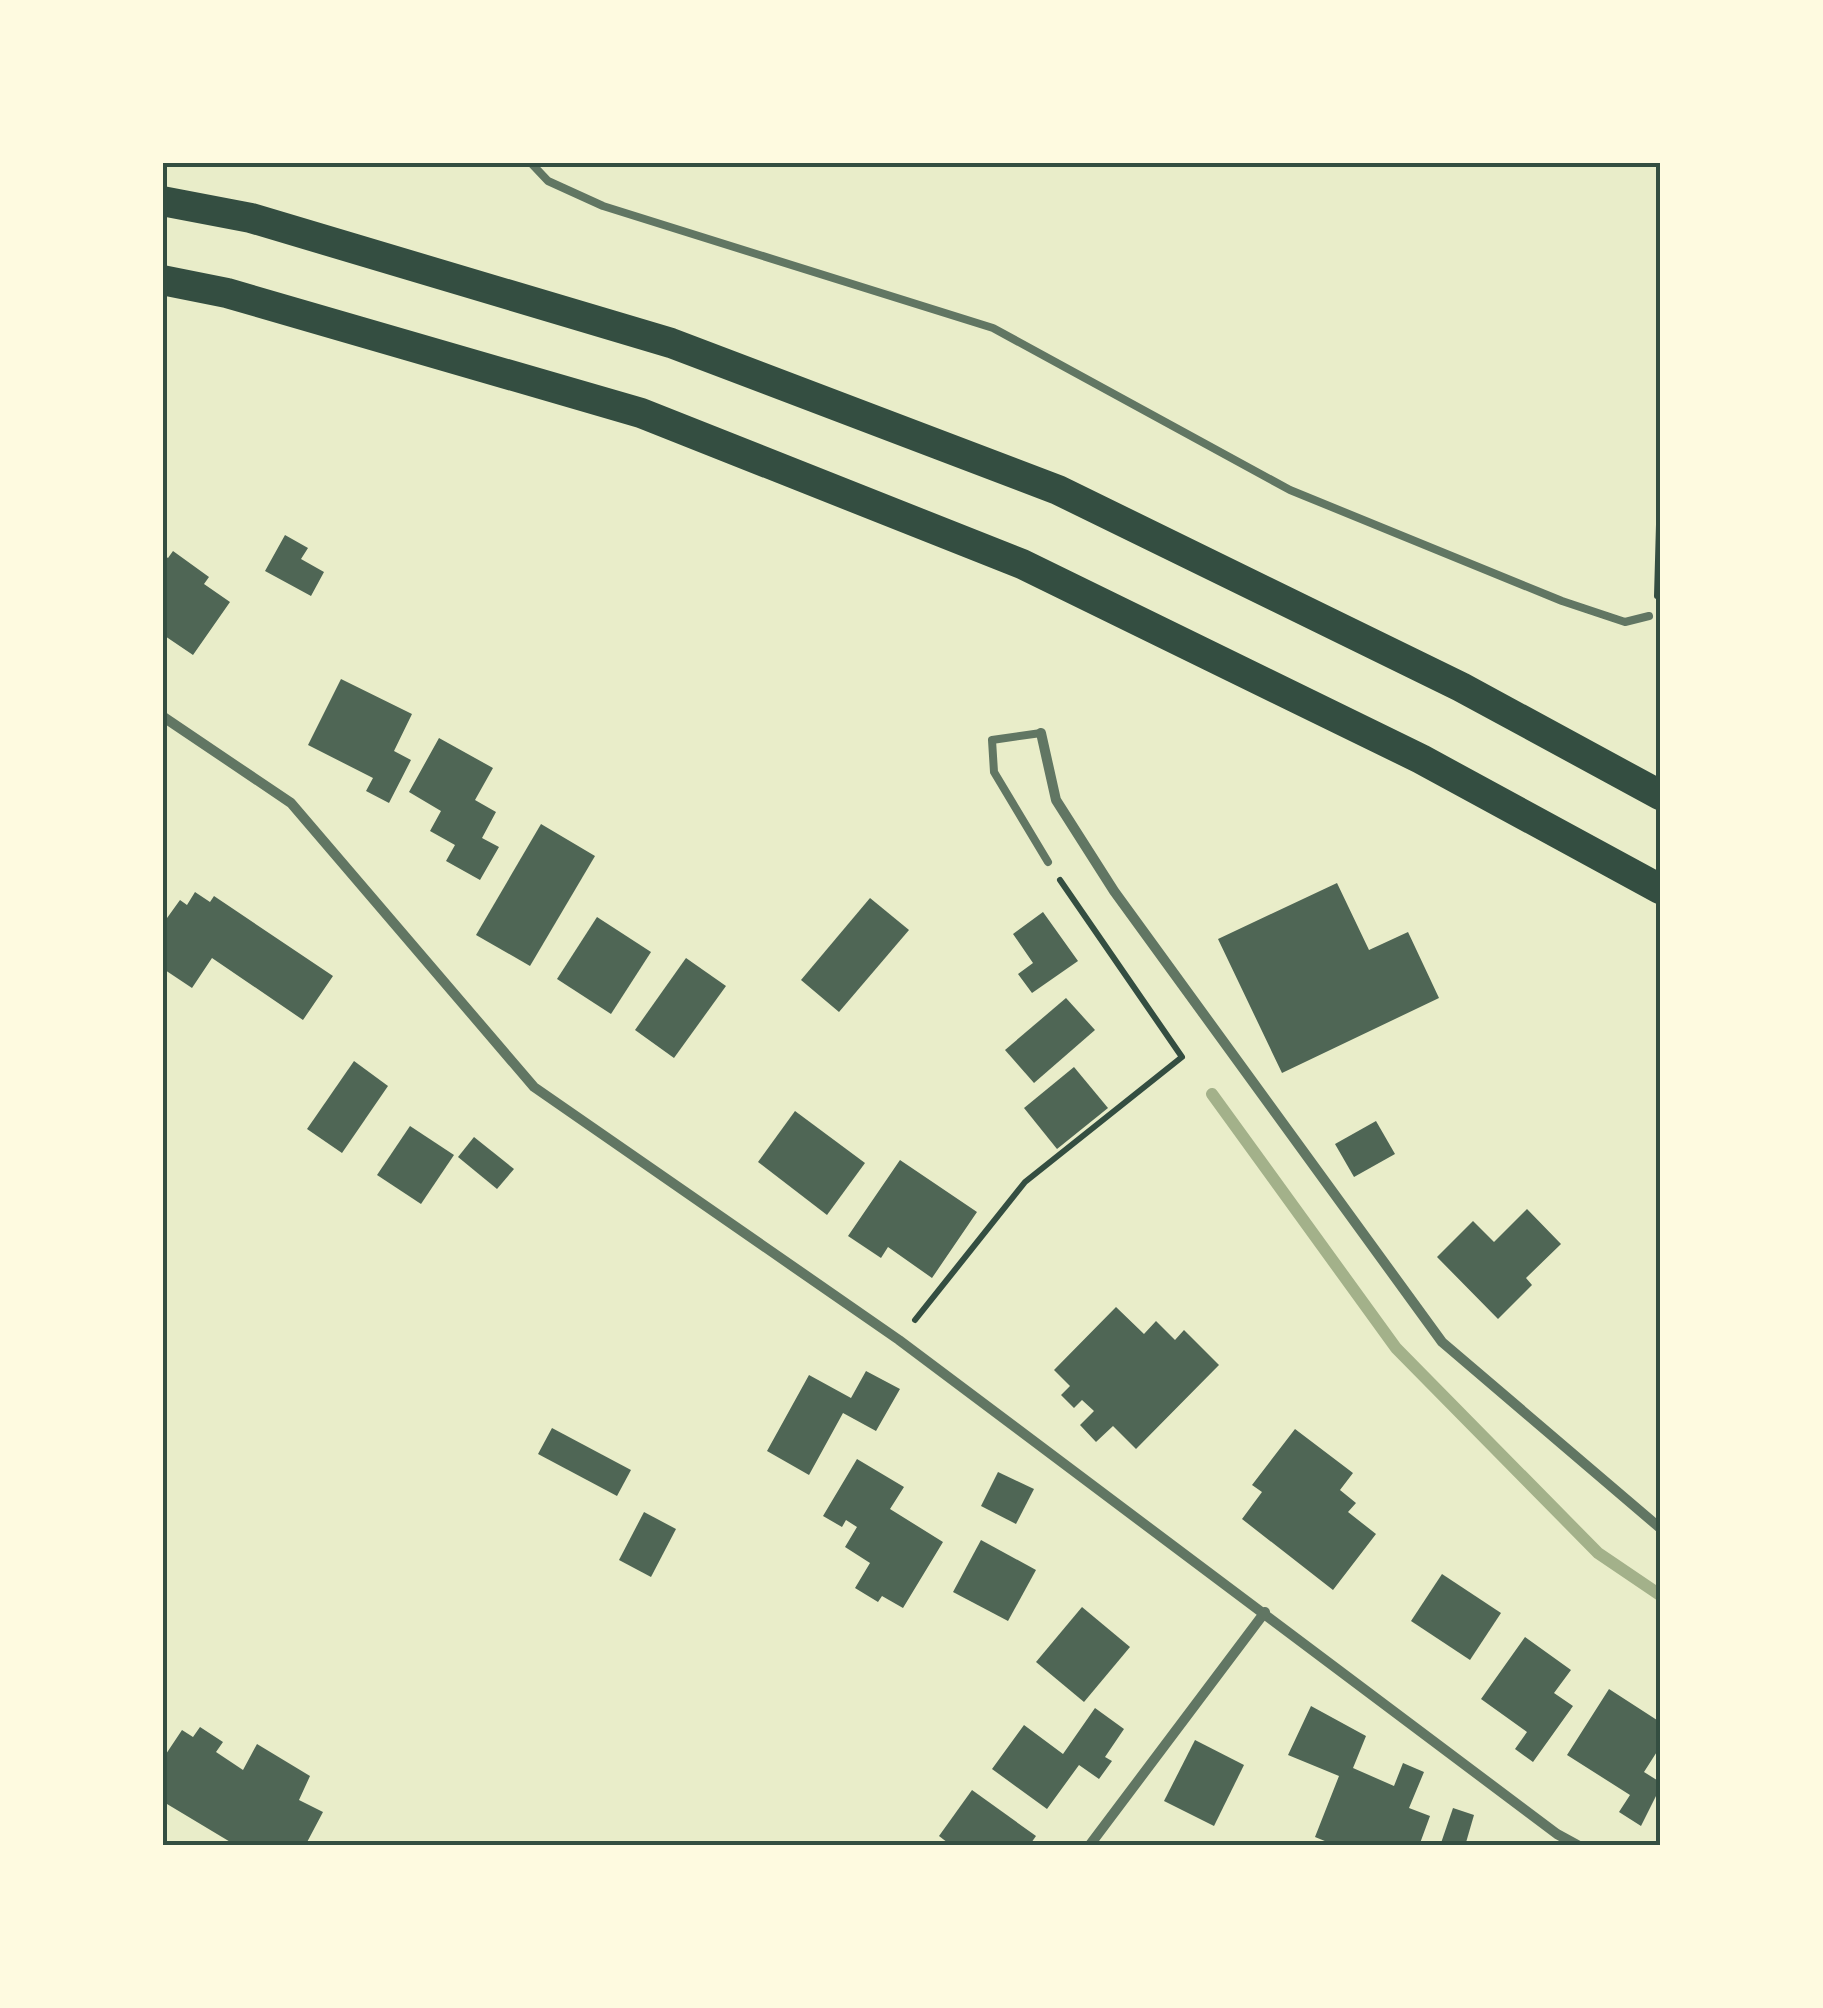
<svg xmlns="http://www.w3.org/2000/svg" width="1823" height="2008" viewBox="0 0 1823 2008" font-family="Barlow,sans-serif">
<rect width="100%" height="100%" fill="#e9edc9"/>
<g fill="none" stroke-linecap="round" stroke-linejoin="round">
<polyline stroke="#a3b18a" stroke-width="12" points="1212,1094 1396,1348 1598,1553 1660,1595"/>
</g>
<g fill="#4f6655">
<polygon points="285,535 308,548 301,559 324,572 311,596 265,571"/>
<polygon points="173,551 209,577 204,584 230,602 193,655 162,634 162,554 168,558"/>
<polygon points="341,679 412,714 394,751 411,760 389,803 366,791 373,778 308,745"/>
<polygon points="439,738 493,768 475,800 496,812 482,838 499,847 480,880 446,861 455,845 430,831 441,811 409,792"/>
<polygon points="541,824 595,856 530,966 476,935"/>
<polygon points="1337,883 1369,950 1408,932 1439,998 1282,1073 1218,939"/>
<polygon points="195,892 210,902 214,896 333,976 303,1020 212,958 192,988 162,968 162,925 180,900 187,905"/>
<polygon points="870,898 909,930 839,1012 801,980"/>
<polygon points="1043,912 1078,961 1032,993 1018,974 1033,963 1013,934"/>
<polygon points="597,917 651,952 611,1014 557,979"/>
<polygon points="686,958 726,986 674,1058 635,1030"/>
<polygon points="1066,998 1095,1030 1034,1083 1005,1050"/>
<polygon points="354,1061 388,1086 342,1153 307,1129"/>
<polygon points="1074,1067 1108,1108 1057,1149 1024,1108"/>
<polygon points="795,1111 865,1163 827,1215 758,1162"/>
<polygon points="1376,1121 1395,1154 1354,1177 1335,1144"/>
<polygon points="410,1126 454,1155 421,1204 377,1175"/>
<polygon points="474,1137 514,1169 497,1189 458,1157"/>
<polygon points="900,1160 977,1212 932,1278 888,1247 881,1258 848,1236"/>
<polygon points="1527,1209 1561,1244 1526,1278 1532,1285 1498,1319 1437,1257 1473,1221 1494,1242"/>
<polygon points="1116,1307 1144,1334 1156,1321 1175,1340 1184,1330 1219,1365 1136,1449 1113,1426 1096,1442 1080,1425 1094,1411 1082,1400 1074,1408 1061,1395 1070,1386 1054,1370"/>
<polygon points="866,1371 900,1389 876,1431 843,1413 809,1475 767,1451 809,1375 851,1398"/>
<polygon points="552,1428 631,1470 617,1496 538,1454"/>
<polygon points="1295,1429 1353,1473 1340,1490 1356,1503 1348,1512 1376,1534 1333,1590 1242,1519 1262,1492 1252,1485"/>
<polygon points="857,1459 904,1487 890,1509 943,1542 903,1608 882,1596 878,1602 855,1588 870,1563 845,1547 857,1527 846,1520 842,1527 823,1516"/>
<polygon points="998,1472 1034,1489 1016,1524 981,1506"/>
<polygon points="644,1512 676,1529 651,1577 619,1560"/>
<polygon points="981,1540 1036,1570 1008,1621 953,1592"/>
<polygon points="1442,1574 1501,1613 1470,1660 1411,1621"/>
<polygon points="1082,1607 1130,1647 1084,1702 1036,1662"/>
<polygon points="1525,1637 1571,1670 1554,1693 1573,1706 1533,1762 1515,1749 1527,1732 1481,1699"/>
<polygon points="1609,1689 1660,1722 1660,1747 1644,1772 1660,1782 1660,1788 1641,1826 1619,1812 1630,1795 1567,1755"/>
<polygon points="1311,1706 1366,1736 1353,1768 1394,1786 1403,1763 1424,1772 1409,1808 1430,1816 1419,1846 1337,1846 1315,1837 1339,1776 1288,1755"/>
<polygon points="1095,1708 1124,1729 1105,1757 1112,1761 1099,1779 1079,1765 1047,1809 992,1769 1024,1725 1063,1754"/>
<polygon points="200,1727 223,1742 216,1752 243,1770 257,1744 310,1776 299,1800 323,1812 305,1846 237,1846 162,1801 162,1760 182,1730 193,1737"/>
<polygon points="1195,1740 1244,1765 1214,1826 1164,1801"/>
<polygon points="972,1790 1036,1836 1029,1846 952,1846 939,1836"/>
<polygon points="1453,1808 1474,1815 1465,1846 1440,1846"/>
</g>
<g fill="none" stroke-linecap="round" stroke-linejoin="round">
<g stroke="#344e41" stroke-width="6">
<polyline points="1657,596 1660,489"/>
<polyline points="915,1320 1025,1182 1182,1057 1060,880"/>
</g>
<g stroke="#617663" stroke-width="8">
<polyline points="530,162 548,181 603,206 993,328 1290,490 1562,601 1625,622 1649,616"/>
<polyline points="1041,733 992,740 994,772 1048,862"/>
</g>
<g stroke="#617663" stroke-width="10">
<polyline points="162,716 291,803 534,1087 899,1340 1557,1834 1579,1846"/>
<polyline points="1041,733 1056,800 1114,891 1442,1342 1660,1528"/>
<polyline points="1089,1846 1265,1612"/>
</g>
<g stroke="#344e41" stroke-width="30">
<polyline points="162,201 251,218 671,343 1058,490 1461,687 1660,795"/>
<polyline points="162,280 227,293 641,413 1022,564 1421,759 1660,889"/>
</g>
</g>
<rect width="1823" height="2008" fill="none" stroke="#fefae0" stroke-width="330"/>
<rect x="165" y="165" width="1493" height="1678" fill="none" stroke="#344e41" stroke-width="4"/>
</svg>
